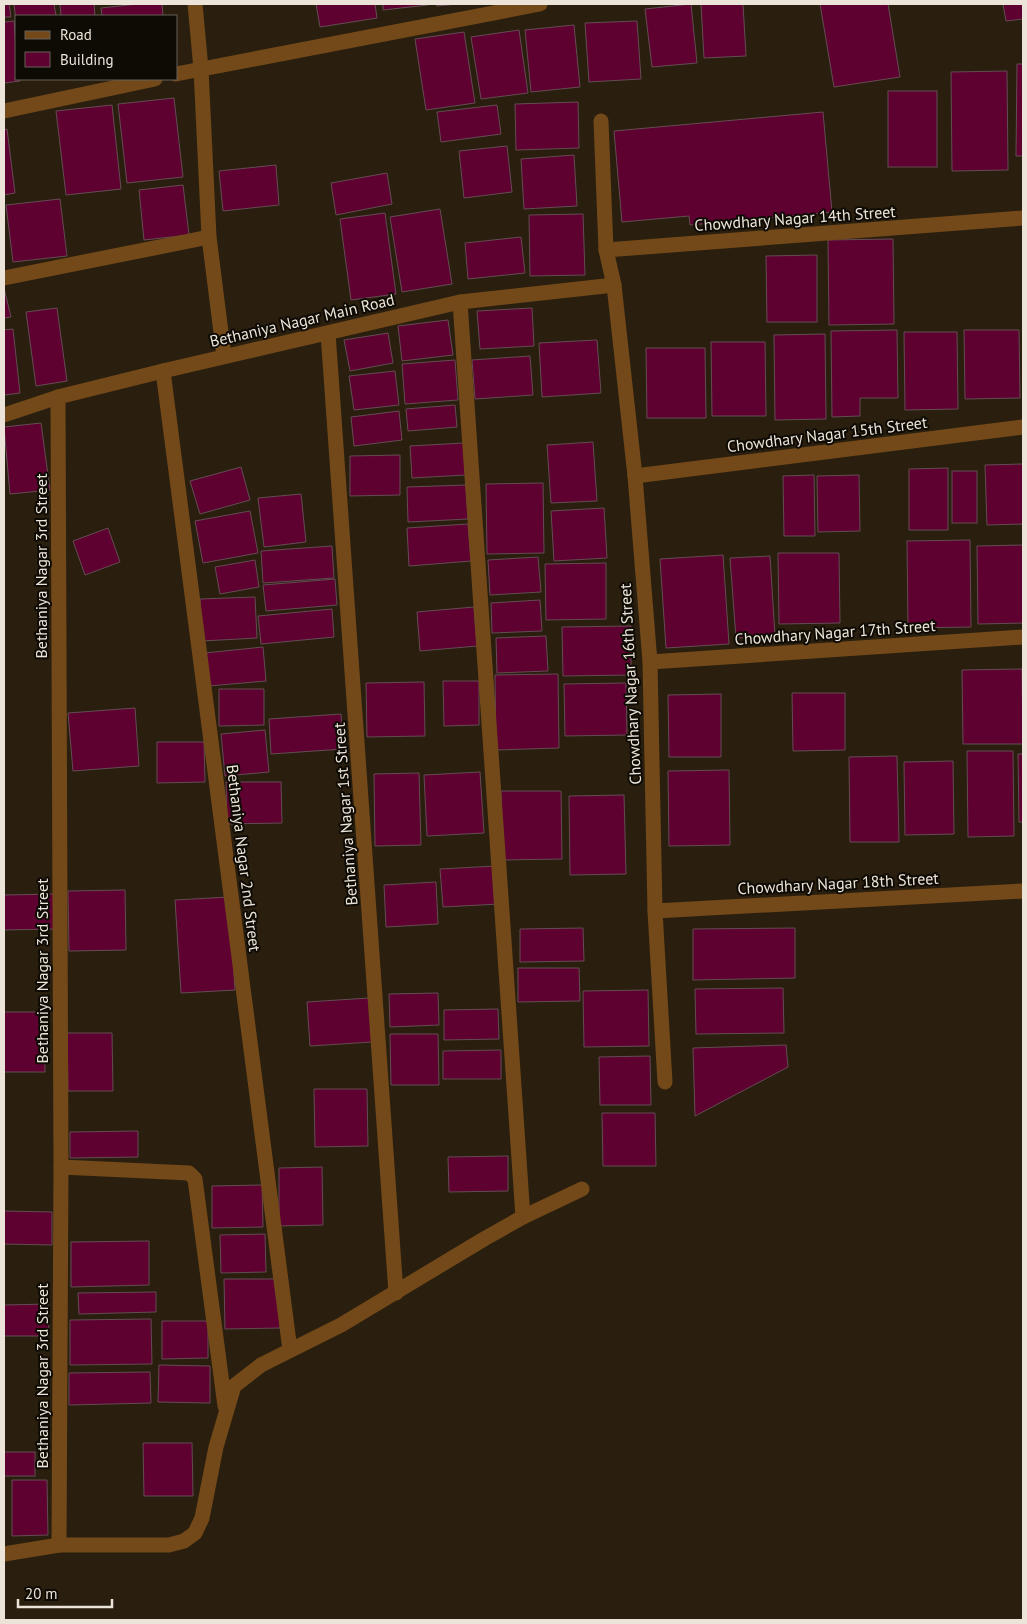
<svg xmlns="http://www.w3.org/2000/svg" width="1027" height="1624" viewBox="0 0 1027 1624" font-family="'PT Sans',sans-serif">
<rect width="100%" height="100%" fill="#2a1f0e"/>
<g fill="#5e0130" stroke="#644c53">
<polygon points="4,4 9,4 11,17 4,17"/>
<polygon points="14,4 54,4 56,16 16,16 16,21"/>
<polygon points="60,4 94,4 95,16 61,16"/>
<polygon points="138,4 162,4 163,16 102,16 101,8"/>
<polygon points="316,4 375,4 377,18 320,27"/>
<polygon points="383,4 428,4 428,5 383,10"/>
<polygon points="436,4 457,4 437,6"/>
<polygon points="691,4 697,63 652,67 645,9"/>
<polygon points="701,4 743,4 746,56 704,58"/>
<polygon points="820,4 888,4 900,77 834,87"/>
<polygon points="1003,4 1023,4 1023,19 1006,21"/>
<polygon points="14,21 16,46 16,79 20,79 20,81 4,83 4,22"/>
<polygon points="637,21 641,79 589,82 585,23"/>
<polygon points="574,25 580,87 531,92 525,30"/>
<polygon points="519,30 528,93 481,99 471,37"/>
<polygon points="464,32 475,103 426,110 415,39"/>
<polygon points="1017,64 1023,64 1023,156 1016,156"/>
<polygon points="1007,71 1008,170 952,171 951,72"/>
<rect x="888" y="91" width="49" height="76"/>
<polygon points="174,98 183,177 127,183 118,104"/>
<polygon points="578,102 579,148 516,150 515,104"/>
<polygon points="112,105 121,189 66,195 56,111"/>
<polygon points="497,105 501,134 441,142 437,112"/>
<polygon points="823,112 832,212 690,225 689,216 622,222 614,131"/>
<polygon points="7,129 15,193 4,195 4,130"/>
<polygon points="507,146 512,192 464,198 459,151"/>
<polygon points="574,155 577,206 524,209 521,159"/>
<polygon points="276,165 279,205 223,211 219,171"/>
<polygon points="387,173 392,204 336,215 331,183"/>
<polygon points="183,185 189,235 144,240 139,190"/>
<polygon points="60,199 67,256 13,262 6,205"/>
<polygon points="440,209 452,284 402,292 390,217"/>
<polygon points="385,213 396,294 351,300 340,219"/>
<polygon points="583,214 585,275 530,276 529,215"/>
<polygon points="521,237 525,273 468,279 465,243"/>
<polygon points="893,239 894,324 829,325 828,240"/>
<polygon points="817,255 817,322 767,322 766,256"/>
<polygon points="4,288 11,317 4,318"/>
<polygon points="57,308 67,381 36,386 26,312"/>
<polygon points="532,308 534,346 480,349 477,311"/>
<polygon points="448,320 453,355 402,361 398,326"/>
<polygon points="13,329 20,393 4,395 4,330"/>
<polygon points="897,330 898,398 860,398 860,416 832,417 831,331"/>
<polygon points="964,330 1019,330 1020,398 965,399"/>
<polygon points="904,332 957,332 958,409 905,410"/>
<polygon points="388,333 393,363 350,371 344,340"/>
<polygon points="825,334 826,419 775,420 774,335"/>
<polygon points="597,340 601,393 542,397 539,343"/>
<polygon points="711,342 765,342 766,416 712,416"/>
<polygon points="646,348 705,348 706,418 647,418"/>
<polygon points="530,356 533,395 475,399 472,360"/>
<polygon points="455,360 458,400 405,404 402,364"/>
<polygon points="395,371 399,405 354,410 349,376"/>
<polygon points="455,405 457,427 408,431 406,409"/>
<polygon points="399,411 402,440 354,446 351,417"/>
<polygon points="41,423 50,490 10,494 4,427"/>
<polygon points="593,442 597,501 551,503 547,445"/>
<polygon points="464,443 466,475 412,478 410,446"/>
<polygon points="400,455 400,495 350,496 350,456"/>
<polygon points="1023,464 1023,524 987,525 985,465"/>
<polygon points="241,467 250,500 200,514 190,481"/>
<polygon points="948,468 948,530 909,530 909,469"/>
<rect x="952" y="471" width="25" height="52"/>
<polygon points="814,475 815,536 784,536 783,476"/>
<polygon points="859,475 860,531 818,532 817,476"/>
<polygon points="543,483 544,553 487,554 486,484"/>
<polygon points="466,485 468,519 408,522 407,487"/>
<polygon points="301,494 306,542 264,547 258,498"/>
<polygon points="604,508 607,558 554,561 551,511"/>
<polygon points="250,511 258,553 203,563 195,521"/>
<polygon points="468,524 471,561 409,566 407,528"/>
<polygon points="108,528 120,562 85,575 73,541"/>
<polygon points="970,540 971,627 908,628 907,541"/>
<polygon points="1023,545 1023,623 978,624 977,546"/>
<polygon points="332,546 334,578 263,583 261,551"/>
<polygon points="778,553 839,553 840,623 779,624"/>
<polygon points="723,555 729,644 666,648 660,559"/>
<polygon points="770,556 775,636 736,638 730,558"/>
<polygon points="538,557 541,592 490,595 488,560"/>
<polygon points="255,560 259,587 220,594 215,567"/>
<polygon points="606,563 606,619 546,620 545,564"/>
<polygon points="335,579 337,605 266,611 263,585"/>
<polygon points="255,597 257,638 202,641 200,599"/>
<polygon points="540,600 542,631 492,633 491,603"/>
<polygon points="474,607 477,646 420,651 417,612"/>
<polygon points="332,609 334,637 261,644 258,616"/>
<polygon points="631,626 631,675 563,676 562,627"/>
<polygon points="546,636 548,671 497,673 496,638"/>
<polygon points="263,647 266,681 208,686 205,653"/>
<polygon points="1022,669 1023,744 963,744 962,670"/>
<polygon points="558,674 559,748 496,750 495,675"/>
<polygon points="443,681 479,681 479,725 444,726"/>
<polygon points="424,682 425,736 367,737 366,683"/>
<polygon points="626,683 627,735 565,736 564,684"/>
<polygon points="219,689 264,689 264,725 219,726"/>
<polygon points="792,693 845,693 845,750 793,751"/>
<polygon points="721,694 721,757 669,757 668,695"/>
<polygon points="135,708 139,766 73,771 68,713"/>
<polygon points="341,714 343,749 271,754 269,719"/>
<polygon points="265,730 269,772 225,776 221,734"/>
<polygon points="157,742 204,742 205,782 157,783"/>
<polygon points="967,751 1013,751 1014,836 968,837"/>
<polygon points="1018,754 1023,754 1023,822 1019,822"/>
<polygon points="897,756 899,842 850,842 849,757"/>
<polygon points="953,761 954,834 905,835 904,762"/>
<polygon points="729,770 730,845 669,846 668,771"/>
<polygon points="480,772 484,833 427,836 424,775"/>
<polygon points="419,773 421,845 375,846 374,774"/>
<polygon points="226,782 281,782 282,823 227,824"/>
<polygon points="501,791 561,791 562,859 502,860"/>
<polygon points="624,795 626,874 570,875 569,796"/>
<polygon points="496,866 499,904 443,907 440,869"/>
<polygon points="436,882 438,924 386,927 384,885"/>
<polygon points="125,890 126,950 69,951 68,891"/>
<polygon points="55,894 55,929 4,930 4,895"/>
<polygon points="229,897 235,990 181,993 175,900"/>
<polygon points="583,928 584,961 520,962 520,929"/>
<polygon points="795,928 795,978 693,980 693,929"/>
<polygon points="518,968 579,968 580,1001 518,1002"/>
<polygon points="783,988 784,1033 696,1034 695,989"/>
<polygon points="648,990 649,1046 584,1047 583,991"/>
<polygon points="438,993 439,1025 390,1027 389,994"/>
<polygon points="369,998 372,1042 310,1046 307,1002"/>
<polygon points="498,1009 499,1039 444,1040 444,1010"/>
<polygon points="4,1012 44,1012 45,1072 4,1072"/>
<polygon points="67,1033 112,1033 113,1091 68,1091"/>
<polygon points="390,1034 438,1034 439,1085 391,1085"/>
<polygon points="786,1045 788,1067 695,1116 693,1048"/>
<polygon points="501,1050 501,1079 443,1079 443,1051"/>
<polygon points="650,1056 651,1105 600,1105 599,1057"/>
<polygon points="314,1089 367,1089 368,1146 315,1147"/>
<polygon points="602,1113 655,1113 656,1166 603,1166"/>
<polygon points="138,1131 138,1157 70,1158 70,1132"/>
<polygon points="508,1156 508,1191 449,1192 448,1157"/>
<polygon points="322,1167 323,1225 279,1226 279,1168"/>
<polygon points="262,1185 263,1227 212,1228 212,1186"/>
<polygon points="4,1211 52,1212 52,1245 4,1244"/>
<polygon points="265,1234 266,1272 221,1273 220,1235"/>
<polygon points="149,1241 149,1285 71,1287 71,1242"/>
<polygon points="224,1279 280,1279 280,1328 225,1329"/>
<polygon points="156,1292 156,1312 79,1314 78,1293"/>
<polygon points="48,1304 49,1336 4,1336 4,1305"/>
<polygon points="151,1319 152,1364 70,1365 70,1320"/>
<polygon points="162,1321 208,1321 208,1358 162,1359"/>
<polygon points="159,1365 210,1366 210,1403 158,1402"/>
<polygon points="150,1372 151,1403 69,1405 69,1373"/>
<polygon points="143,1443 192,1443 193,1496 144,1496"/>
<rect x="4" y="1452" width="31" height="24"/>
<polygon points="12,1480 47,1480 48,1535 12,1536"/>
</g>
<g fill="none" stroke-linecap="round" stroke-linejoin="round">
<g stroke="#734919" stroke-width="15">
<polyline points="195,4 201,69 209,237 224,356"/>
<polyline points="176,74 540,4"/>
<polyline points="4,111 155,79"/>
<polyline points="601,121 606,250"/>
<polyline points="4,278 209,237"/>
<polyline points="460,302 523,1217"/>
<polyline points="328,333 396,1293"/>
<polyline points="163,371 290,1350"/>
<polyline points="58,397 61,1167 59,1545"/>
<polyline points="4,415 58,397 163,371 460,302 614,285"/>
<polyline points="635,476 1023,427"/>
<polyline points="650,662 1023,637"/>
<polyline points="655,911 1023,891"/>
<polyline points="665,1082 655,911 650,662 635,476 614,285 606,250 1023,218"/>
<polyline points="61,1167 189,1173 195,1179 225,1406"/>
<polyline points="4,1554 59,1545 169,1545 184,1541 195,1533 202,1518 216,1447 234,1386 261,1365 341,1325 484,1239 523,1217 582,1189"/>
</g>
</g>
<g text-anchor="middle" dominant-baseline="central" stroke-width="4" stroke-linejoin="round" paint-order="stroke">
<g font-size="16" fill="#ece4d9" stroke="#0e0a04">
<text transform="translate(795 218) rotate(-4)">Chowdhary Nagar 14th Street</text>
<text transform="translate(302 320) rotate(-13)">Bethaniya Nagar Main Road</text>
<text transform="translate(827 434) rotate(-7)">Chowdhary Nagar 15th Street</text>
<text transform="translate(41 566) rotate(-90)">Bethaniya Nagar 3rd Street</text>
<text transform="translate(835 632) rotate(-4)">Chowdhary Nagar 17th Street</text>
<text transform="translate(630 684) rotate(-93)">Chowdhary Nagar 16th Street</text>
<text transform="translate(345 814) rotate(-94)">Bethaniya Nagar 1st Street</text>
<text transform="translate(244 858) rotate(83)">Bethaniya Nagar 2nd Street</text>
<text transform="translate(838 883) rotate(-3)">Chowdhary Nagar 18th Street</text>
<text transform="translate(42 971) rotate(-90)">Bethaniya Nagar 3rd Street</text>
<text transform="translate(42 1376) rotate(-90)">Bethaniya Nagar 3rd Street</text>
</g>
</g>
<rect width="1027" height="1624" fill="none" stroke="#ece4d9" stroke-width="10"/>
<rect x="15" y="15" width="162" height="65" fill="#0e0a04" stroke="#676159"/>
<rect x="25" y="31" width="25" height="8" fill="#734919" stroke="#676159"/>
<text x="60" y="40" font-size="15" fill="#ece4d9">Road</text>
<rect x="25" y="52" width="25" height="15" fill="#5e0130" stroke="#676159"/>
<text x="60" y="65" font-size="15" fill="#ece4d9">Building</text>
<path d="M18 1599v8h94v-8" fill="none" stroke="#ece4d9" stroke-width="2.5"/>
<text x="25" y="1599" font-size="15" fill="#ece4d9" stroke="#0e0a04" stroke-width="4" paint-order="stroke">20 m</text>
</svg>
